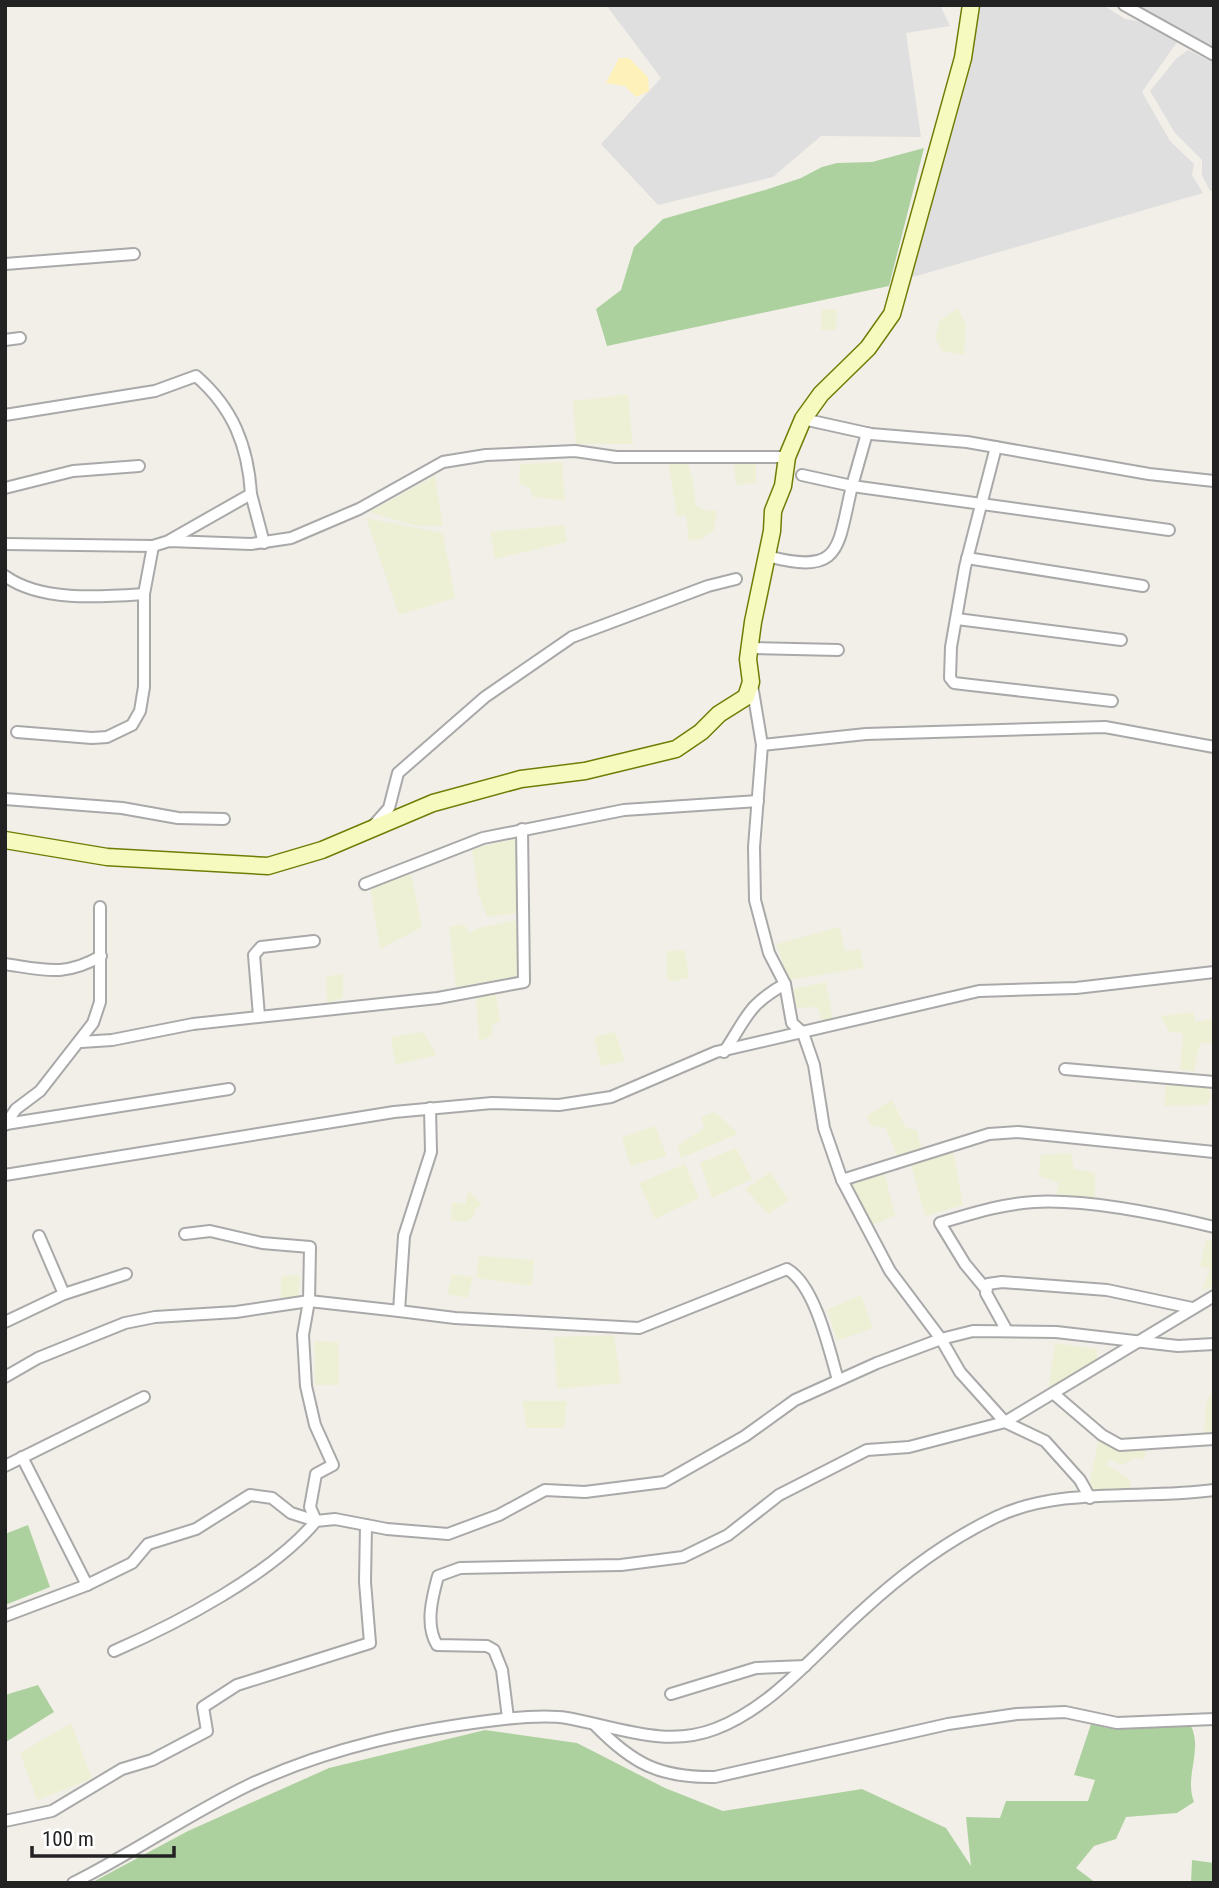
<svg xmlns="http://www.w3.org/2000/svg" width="1219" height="1888" viewBox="0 0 1219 1888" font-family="'Roboto Condensed',sans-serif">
<rect width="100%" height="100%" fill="#f2efe9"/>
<g fill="#e0dfdf">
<polygon points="606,5 940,5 950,26 906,33 921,137 821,136 773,177 658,205 601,144 661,78"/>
<polygon points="975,5 1103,5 1125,19 1149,23 1177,42 1142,92 1170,141 1194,164 1192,175 1203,193 906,279"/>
<polygon points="1133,5 1214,5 1214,49"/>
<polygon points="1188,50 1214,63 1214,190 1210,191 1202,175 1202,160 1175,133 1150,91 1176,59"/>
</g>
<g fill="#eef0d5">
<polygon points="958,308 966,325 964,355 942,351 935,338 940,320"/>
<polygon points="822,309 837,310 836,330 821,330"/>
<polygon points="628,394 633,444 576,444 573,401"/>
<polygon points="668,461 687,461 693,479 696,506 707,511 717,510 714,530 702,539 689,541 686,515 677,517"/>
<polygon points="562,462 565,501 533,497 530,488 519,483 520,464"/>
<polygon points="756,462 756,483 736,485 734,463"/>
<polygon points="435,476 443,526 417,526 369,512"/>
<polygon points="366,518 443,533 455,598 399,615"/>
<polygon points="564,525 567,542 495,559 490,532"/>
<polygon points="517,838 518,913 487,917 478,893 472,849"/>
<polygon points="411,874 422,927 380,949 370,887"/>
<polygon points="518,920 518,976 456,987 449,927 464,924 469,933 478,928"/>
<polygon points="840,927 845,951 860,949 864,968 789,980 776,944"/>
<polygon points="685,950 689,978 670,982 667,976 667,951"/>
<polygon points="343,973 343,998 327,1003 326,977"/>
<polygon points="826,982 833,1020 822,1022 818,1007 795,1008 792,989"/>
<polygon points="496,994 500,1022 493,1024 491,1037 479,1041 476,997"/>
<polygon points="1193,1012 1196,1022 1214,1018 1214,1044 1200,1043 1194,1072 1180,1069 1183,1033 1169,1032 1161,1016"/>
<polygon points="423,1032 437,1055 395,1065 391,1037"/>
<polygon points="615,1032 625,1061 601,1066 594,1037"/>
<polygon points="1166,1084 1209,1084 1211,1097 1207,1105 1164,1106"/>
<polygon points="892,1100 906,1128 917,1130 922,1151 897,1156 886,1128 870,1125 866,1116"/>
<polygon points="715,1112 738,1134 681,1158 677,1146 704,1128 701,1117"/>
<polygon points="655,1126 667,1156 630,1166 622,1137"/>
<polygon points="736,1148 752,1179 712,1198 700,1163"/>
<polygon points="954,1153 963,1205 925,1216 911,1164"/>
<polygon points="1071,1153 1074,1169 1095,1173 1095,1205 1055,1201 1059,1183 1039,1176 1041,1155"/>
<polygon points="685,1164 699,1198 655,1219 639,1183"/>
<polygon points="884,1171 895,1216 869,1226 848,1182"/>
<polygon points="770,1172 789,1200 768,1214 745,1189"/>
<polygon points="469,1191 482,1205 476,1208 474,1216 468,1221 451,1221 452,1202 465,1204"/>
<polygon points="1206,1240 1214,1241 1214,1286 1202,1290 1210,1269 1200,1266"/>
<polygon points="479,1256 534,1260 532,1286 476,1278"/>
<polygon points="452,1274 473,1277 468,1298 447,1294"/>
<polygon points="300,1275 298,1298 281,1302 281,1276"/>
<polygon points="861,1295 873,1328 837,1341 827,1310"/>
<polygon points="614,1335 621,1383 557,1389 554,1337"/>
<polygon points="314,1341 338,1342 339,1385 315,1385"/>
<polygon points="1055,1343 1097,1349 1097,1363 1048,1390"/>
<polygon points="1210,1394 1214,1395 1214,1435 1204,1436 1206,1404"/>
<polygon points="522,1401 567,1401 564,1428 527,1428"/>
<polygon points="1099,1438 1147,1447 1144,1460 1135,1458 1122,1465 1110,1459 1107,1465 1129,1479 1132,1493 1098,1495 1089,1485"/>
<polygon points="71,1723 92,1779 37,1800 20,1753"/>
</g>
<g fill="#add19e">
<polygon points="924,148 889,286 607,346 596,309 621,290 634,247 663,219 765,190 801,178 822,167 837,163 872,162"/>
<polygon points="28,1525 50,1587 5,1605 5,1534"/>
<polygon points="38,1685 54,1712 6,1742 5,1695"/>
<path d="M 1091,1724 L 1108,1728 L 1191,1726 C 1203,1751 1184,1776 1194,1802 L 1177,1813 L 1126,1817 L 1116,1839 L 1094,1846 L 1076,1868 L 1096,1883 L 91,1883 L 188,1831 L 329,1768 L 485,1730 L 577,1743 L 665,1788 L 723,1811 L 862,1789 L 946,1828 L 971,1866 L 966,1817 L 1000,1818 L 1006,1801 L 1088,1801 L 1095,1780 L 1074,1775 Z"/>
<polygon points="1192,1860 1214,1863 1214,1883 1191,1883"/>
</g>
<polygon fill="#fff1ba" points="619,58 629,58 648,77 649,91 636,97 625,86 606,83"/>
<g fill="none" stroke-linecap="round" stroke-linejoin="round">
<g stroke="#a9a9a9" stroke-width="14">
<g id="minor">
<polyline points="1124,5 1214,55"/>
<polyline points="5,264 134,254"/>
<polyline points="5,340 20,338"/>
<path d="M 5,415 L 155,391 L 196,376 C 233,408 248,446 251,494 L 170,540"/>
<polyline points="803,419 871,434 967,442 1149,474 1214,481"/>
<polyline points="867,433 852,486 1169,530"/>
<polyline points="996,447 965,567 951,647 950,678 954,683 971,685 1112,701"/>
<polyline points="5,488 73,471 139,466"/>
<polyline points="251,494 264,543"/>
<polyline points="5,544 153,546 169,541 251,544 291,538 359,509 443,462 486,455 575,451 616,457 787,457"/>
<path d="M 767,556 C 843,576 837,548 852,486 L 802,475"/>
<polyline points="967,558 1143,586"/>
<path d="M 5,576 C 41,602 101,597 144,594"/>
<polyline points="957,619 1121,640"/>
<polyline points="750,648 838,650"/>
<polyline points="752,685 762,745 754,847 755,900 769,953 785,984 792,1023 803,1033 814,1065 824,1128 842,1180 890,1271 941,1339 960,1372 1005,1422 1214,1296"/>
<polyline points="17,732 92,738 107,737 132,725 140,711 144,687 144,594 153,546"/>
<polyline points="762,745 866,734 1105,727 1214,747"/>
<polyline points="5,799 122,808 178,818 224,819"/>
<polyline points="373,826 389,808 398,773 485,697 572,637 708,586 736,579"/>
<polyline points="365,884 483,838 624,810 758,801"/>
<path d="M 5,964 C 45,970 65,977 101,956"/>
<polyline points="259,1016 254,955 261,947 314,941"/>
<polyline points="81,1042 112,1040 193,1024 438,998 524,982 522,829"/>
<path d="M 724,1052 C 747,1018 747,1005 785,984"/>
<polyline points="1065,1069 1214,1082"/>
<polyline points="6,1124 229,1089"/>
<polyline points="5,1125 16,1109 40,1091 93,1023 100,1002 100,907"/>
<polyline points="5,1175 394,1112 492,1103 559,1105 611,1097 716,1052 979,991 1076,988 1214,972"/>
<polyline points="842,1180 989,1134 1018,1132 1214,1152"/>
<polyline points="185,1234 210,1231 262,1243 310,1247 309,1301 303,1335 306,1386 315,1425 333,1465 316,1474 310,1507 316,1521"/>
<path d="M 985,1288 L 965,1264 L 940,1223 C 971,1214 1001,1204 1034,1202 C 1085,1199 1164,1215 1214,1227"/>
<polyline points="64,1294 126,1274"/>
<path d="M 399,1311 L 455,1318 L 639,1328 L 787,1269 C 815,1285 829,1349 838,1380"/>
<polyline points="5,1322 64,1294 39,1236"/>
<polyline points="1007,1331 986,1293 988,1284 1002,1282 1107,1290 1192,1308"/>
<polyline points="5,1377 38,1358 125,1323 155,1317 236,1312 309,1301 399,1311 404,1236 431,1152 430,1108"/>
<polyline points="1054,1394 1102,1435 1120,1445 1214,1439"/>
<polyline points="22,1457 87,1585"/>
<polyline points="5,1466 144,1397"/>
<polyline points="5,1616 87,1585 132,1563 148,1544 196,1529 250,1495 272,1498 291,1513 316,1521"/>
<path d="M 114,1651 C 178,1623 272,1574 316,1521 L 335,1519 L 387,1529 L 448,1534 L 499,1515 L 545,1490 L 585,1492 L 664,1482 L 745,1436 L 795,1400 L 877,1363 L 941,1339 L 973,1331 L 1056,1332 L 1178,1346 L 1214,1344"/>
<polyline points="671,1694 756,1668 805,1666"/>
<path d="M 508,1718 L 502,1670 L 494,1650 L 487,1646 L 437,1645 C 425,1625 432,1598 438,1576 L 460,1568 L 621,1565 L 683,1557 L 728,1535 L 779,1495 L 867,1450 L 909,1447 L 1005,1422 L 1045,1441 L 1080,1480 L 1090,1498"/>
<path d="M 595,1725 C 633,1764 660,1778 715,1777 L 948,1724 L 1017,1714 L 1065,1712 L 1117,1723 L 1214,1719"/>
<polyline points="5,1821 52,1811 122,1769 152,1760 207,1731 203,1707 237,1685 370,1643 365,1582 366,1525"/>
<path d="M 73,1883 C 133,1853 189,1814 249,1785 C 330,1747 417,1729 504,1719 C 523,1717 548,1715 567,1718 C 617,1727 666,1748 715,1729 C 773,1707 817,1651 862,1611 C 901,1575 948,1540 996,1517 C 1061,1486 1144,1500 1214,1490"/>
</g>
</g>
<g stroke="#707d05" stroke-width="19">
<polyline id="secondary" points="5,840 107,857 268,866 322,850 433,803 521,779 585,771 676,749 701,732 719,714 746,697 751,682 748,659 753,622 772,531 773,511 783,486 787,457 803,419 821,394 868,348 892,314 963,58 971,5"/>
</g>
<use href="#minor" stroke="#fff" stroke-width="10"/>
<use href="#secondary" stroke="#f7fabf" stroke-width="16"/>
</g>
<rect width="1219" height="1888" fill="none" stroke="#222222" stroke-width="14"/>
<path d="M32 1846v10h142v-10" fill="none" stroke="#222222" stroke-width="3.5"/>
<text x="42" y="1846" font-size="21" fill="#222222" stroke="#ffffff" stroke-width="5" paint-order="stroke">100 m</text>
</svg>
